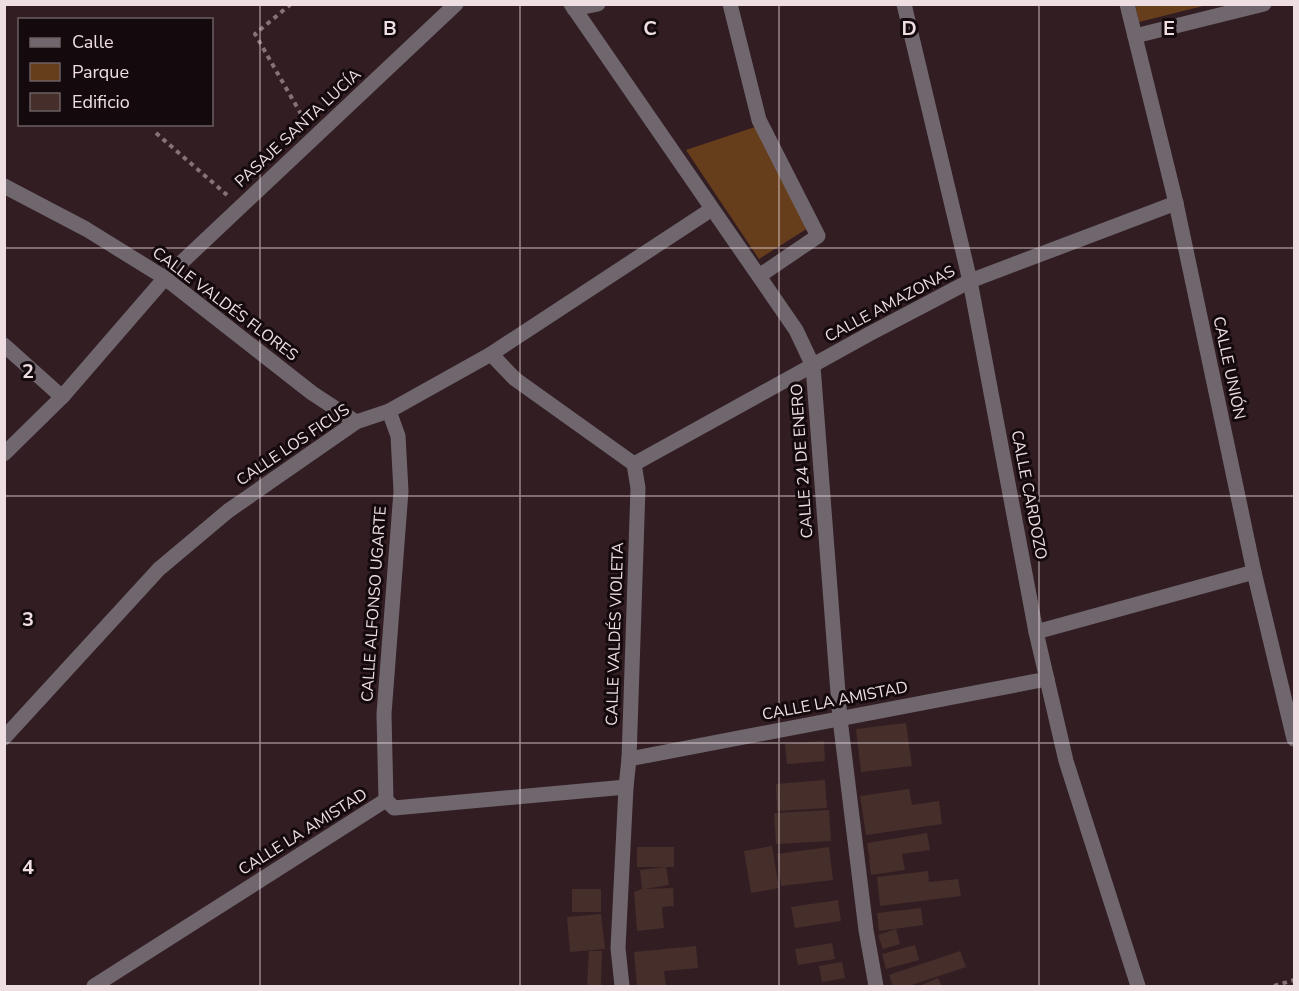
<svg xmlns="http://www.w3.org/2000/svg" width="1299" height="991" viewBox="0 0 1299 991" font-family="'Nunito Sans',sans-serif">
<rect width="100%" height="100%" fill="#321d23"/>
<g fill="#673e1c">
<polygon points="1135,4 1207,5 1139,22"/>
<polygon points="755,127 808,228 759,259 686,150"/>
</g>
<g fill="#462e2b">
<polygon points="906,723 912,766 861,772 856,729"/>
<polygon points="824,741 825,761 787,764 785,744"/>
<polygon points="825,780 827,808 777,811 776,784"/>
<polygon points="909,789 912,805 939,801 942,824 866,835 860,796"/>
<polygon points="829,810 831,841 776,844 774,813"/>
<polygon points="927,833 930,850 902,854 905,870 871,875 869,859 870,860 867,843"/>
<polygon points="772,846 779,888 751,893 744,851"/>
<rect x="637" y="847" width="37" height="20"/>
<polygon points="829,847 833,880 781,886 777,854"/>
<polygon points="666,867 669,885 644,889 673,888 674,906 662,907 664,928 637,931 634,892 642,889 640,870"/>
<polygon points="928,871 929,882 958,879 961,896 880,906 877,877"/>
<rect x="572" y="889" width="29" height="23"/>
<polygon points="838,900 841,921 795,928 791,907"/>
<polygon points="921,908 923,925 879,931 877,913"/>
<polygon points="601,914 605,949 570,952 567,917"/>
<polygon points="896,929 900,944 883,949 878,935"/>
<polygon points="832,943 835,959 798,965 795,949"/>
<polygon points="915,945 919,960 886,969 882,954"/>
<polygon points="696,946 698,968 664,971 666,986 637,986 634,952"/>
<polygon points="589,951 602,951 601,986 587,986"/>
<polygon points="960,951 966,967 909,986 893,986 889,975"/>
<polygon points="842,962 845,978 822,982 819,966"/>
<polygon points="938,978 942,986 919,986"/>
</g>
<g fill="none" stroke-linecap="round" stroke-linejoin="round">
<g stroke="#857378" stroke-width="4" stroke-dasharray="4.5 4.5" stroke-linecap="butt">
<polyline points="291,4 255,34 305,121"/>
<polyline points="156,133 227,195"/>
<polyline points="1274,986 1294,980"/>
</g>
<g stroke="#70676e" stroke-width="15">
<polyline points="571,4 796,330 813,366 840,719 866,930 876,986"/>
<polyline points="730,4 759,120 818,236 759,276"/>
<polyline points="904,4 970,281 1036,632 1066,761 1138,986"/>
<polyline points="1127,4 1176,203 1254,572 1294,739"/>
<polyline points="574,9 598,4"/>
<polyline points="1135,36 1264,4"/>
<polyline points="4,186 86,229 165,278 312,393 356,422"/>
<polyline points="4,345 62,397"/>
<polyline points="491,354 515,379 634,464 638,488 629,759 626,787 618,948 622,986"/>
<polyline points="4,454 62,397 165,278 456,4"/>
<polyline points="634,464 871,333 970,281 1176,203"/>
<polyline points="1036,632 1254,572"/>
<polyline points="4,738 159,569 228,511 356,422 389,411 491,354 712,209"/>
<polyline points="629,759 1047,679"/>
<polyline points="386,800 384,714 401,491 398,436 389,411"/>
<polyline points="386,800 394,808 626,787"/>
<polyline points="94,986 386,800"/>
</g>
</g>
<path fill="none" stroke="#eedee2" stroke-width="1.5" stroke-opacity="0.55" d="M 260,4 L 260,986M 520,4 L 520,986M 779,4 L 779,986M 1039,4 L 1039,986M 4,248 L 1294,248M 4,496 L 1294,496M 4,743 L 1294,743"/>
<g text-anchor="middle" dominant-baseline="central" stroke-width="6" stroke-linejoin="round" paint-order="stroke">
<g font-size="16" fill="#eedee2" stroke="#140a0d">
<text transform="translate(298 128) rotate(-43)">PASAJE SANTA LUCÍA</text>
<text transform="translate(225 304) rotate(37)">CALLE VALDÉS FLORES</text>
<text transform="translate(890 304) rotate(-28)">CALLE AMAZONAS</text>
<text transform="translate(1229 368) rotate(78)">CALLE UNIÓN</text>
<text transform="translate(293 445) rotate(-34)">CALLE LOS FICUS</text>
<text transform="translate(802 461) rotate(-94)">CALLE 24 DE ENERO</text>
<text transform="translate(1029 495) rotate(79)">CALLE CARDOZO</text>
<text transform="translate(374 604) rotate(-86)">CALLE ALFONSO UGARTE</text>
<text transform="translate(615 634) rotate(-88)">CALLE VALDÉS VIOLETA</text>
<text transform="translate(835 701) rotate(-11)">CALLE LA AMISTAD</text>
<text transform="translate(303 832) rotate(-32)">CALLE LA AMISTAD</text>
</g>
</g>
<g font-size="20" text-anchor="middle" font-weight="bold" fill="#eedee2" stroke="#140a0d" stroke-width="6" stroke-linejoin="round" paint-order="stroke">
<text x="390" y="35">B</text>
<text x="650" y="35">C</text>
<text x="909" y="35">D</text>
<text x="1169" y="35">E</text>
<text x="28" y="378">2</text>
<text x="28" y="626">3</text>
<text x="28" y="874">4</text>
</g>
<rect width="1299" height="991" fill="none" stroke="#eedee2" stroke-width="12"/>
<rect x="18" y="18" width="195" height="108" fill="#140a0d" stroke="#6b5f62" stroke-width="1.5"/>
<rect x="30" y="38" width="30" height="9" fill="#70676e" stroke="#6b5f62" stroke-width="1.5"/>
<text x="72" y="48" font-size="18" fill="#eedee2">Calle</text>
<rect x="30" y="63" width="30" height="18" fill="#673e1c" stroke="#6b5f62" stroke-width="1.5"/>
<text x="72" y="78" font-size="18" fill="#eedee2">Parque</text>
<rect x="30" y="93" width="30" height="18" fill="#462e2b" stroke="#6b5f62" stroke-width="1.5"/>
<text x="72" y="108" font-size="18" fill="#eedee2">Edificio</text>
</svg>
